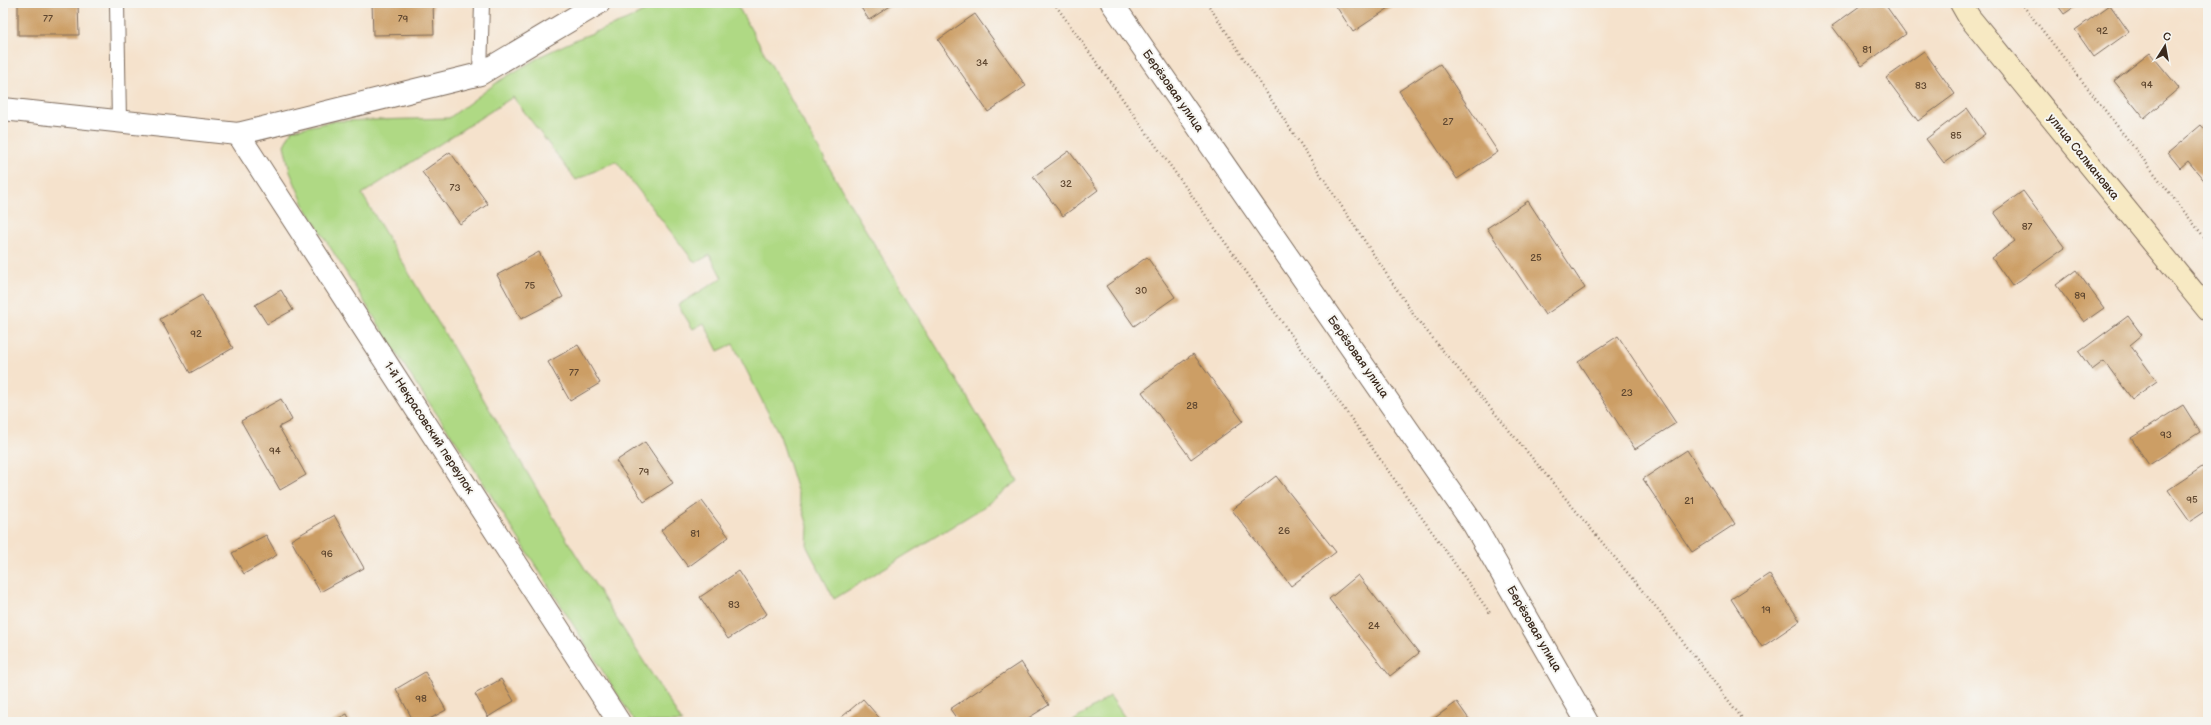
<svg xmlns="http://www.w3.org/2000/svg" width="2211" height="725" viewBox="0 0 2211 725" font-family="'Balsamiq Sans',sans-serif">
<rect width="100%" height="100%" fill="#f6f6f2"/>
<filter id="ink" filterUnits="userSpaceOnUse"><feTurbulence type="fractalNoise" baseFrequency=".025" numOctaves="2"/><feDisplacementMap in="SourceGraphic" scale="8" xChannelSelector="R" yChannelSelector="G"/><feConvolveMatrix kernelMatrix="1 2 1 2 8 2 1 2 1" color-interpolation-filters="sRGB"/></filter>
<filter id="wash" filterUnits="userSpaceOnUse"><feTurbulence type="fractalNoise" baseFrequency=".012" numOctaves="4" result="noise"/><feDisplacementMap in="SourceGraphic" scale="16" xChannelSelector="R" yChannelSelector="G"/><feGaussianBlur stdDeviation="0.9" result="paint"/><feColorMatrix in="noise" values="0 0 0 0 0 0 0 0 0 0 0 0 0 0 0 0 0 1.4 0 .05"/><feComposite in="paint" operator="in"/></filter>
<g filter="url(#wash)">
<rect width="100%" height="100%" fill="#f5e2cc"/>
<g fill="#afd984" stroke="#758251">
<polygon points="661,3 736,3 850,204 1018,481 982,508 834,599 807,547 808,526 780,436 733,344 718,351 704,323 693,329 678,305 722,278 710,255 695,263 616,161 576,180 513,97 362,194 570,545 682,722 635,722 468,459 416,384 305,207 290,172 284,145 292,130 335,121 449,118 499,81 543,55 577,39 627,20"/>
<polygon points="1110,696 1128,722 1072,722"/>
</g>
<g id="blocks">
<g fill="#cc9e65">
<polygon points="18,3 78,3 79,35 18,35"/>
<polygon points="372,3 433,3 434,34 373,35"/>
<polygon points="858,3 895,3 869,20"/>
<polygon points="1334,3 1390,3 1392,6 1353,32"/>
<polygon points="1864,3 1884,3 1906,34 1862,66 1832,26"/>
<polygon points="2056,3 2080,3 2064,14"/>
<polygon points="2110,5 2129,32 2094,57 2075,30"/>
<polygon points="975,14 1026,86 988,112 938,40"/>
<polygon points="1924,51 1955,94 1918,121 1886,78"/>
<polygon points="2150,53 2179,88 2144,118 2114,81"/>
<polygon points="1440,64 1498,152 1457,179 1399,91"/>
<polygon points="1967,108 1985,134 1944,163 1926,139"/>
<polygon points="2201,125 2208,133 2208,185 2188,161 2180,168 2168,153"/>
<polygon points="1069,151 1098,190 1063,216 1033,177"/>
<polygon points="450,152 488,204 460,224 422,172"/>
<polygon points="2023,191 2065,248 2012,286 1992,258 2015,241 1994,212"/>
<polygon points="1528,201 1585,288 1545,315 1487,228"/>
<polygon points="539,252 563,297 521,319 497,275"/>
<polygon points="1147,257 1175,297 1134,326 1106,286"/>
<polygon points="2076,270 2104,308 2084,322 2056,285"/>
<polygon points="281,290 293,310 267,324 255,305"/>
<polygon points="202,295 233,348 190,373 160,319"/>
<polygon points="2128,316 2142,335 2130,345 2157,381 2132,399 2104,361 2092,370 2079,352"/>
<polygon points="1618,336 1676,423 1635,449 1578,362"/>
<polygon points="578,345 600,383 570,401 548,362"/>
<polygon points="1193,354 1243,421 1191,459 1142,392"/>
<polygon points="281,399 292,420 279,427 306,475 280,490 241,421"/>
<polygon points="2183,405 2200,432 2149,465 2131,438"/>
<polygon points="645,442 673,483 644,502 616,461"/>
<polygon points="1687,450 1735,524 1692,552 1643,479"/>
<polygon points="2208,463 2208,509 2190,521 2168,490"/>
<polygon points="1276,476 1336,552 1291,586 1232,510"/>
<polygon points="702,501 729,537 688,567 661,530"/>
<polygon points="334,515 364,568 320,592 291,540"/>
<polygon points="266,535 277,555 244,574 232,553"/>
<polygon points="739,571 767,614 728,639 700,597"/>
<polygon points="1769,574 1800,621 1762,647 1731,599"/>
<polygon points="1358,575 1419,653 1390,676 1329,599"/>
<polygon points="1021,662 1049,705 1022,722 959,722 950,709"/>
<polygon points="425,672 446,710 424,722 414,722 396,689"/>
<polygon points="501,679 514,701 488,717 475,694"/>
<polygon points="863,699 883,722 836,722"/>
<polygon points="1457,702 1471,722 1429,722"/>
<polygon points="347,714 351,722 331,722"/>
</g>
</g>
</g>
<g filter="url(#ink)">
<use href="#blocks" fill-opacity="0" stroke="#7c6a5b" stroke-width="1"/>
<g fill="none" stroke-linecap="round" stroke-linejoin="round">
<g stroke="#7c6a5b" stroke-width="16">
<g id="lane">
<polyline points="117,3 119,122"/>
<polyline points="480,74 482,3"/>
</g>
</g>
<g stroke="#7c6a5b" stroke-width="24">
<g id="street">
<polyline points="1112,3 1474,525 1587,722"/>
<polyline points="3,109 238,134 480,74 599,3"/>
<polyline points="238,134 619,722"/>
</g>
</g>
<g stroke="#7c6a5b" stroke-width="24">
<polyline id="secondary" points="1961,3 1969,17 2208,310"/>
</g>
<g stroke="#7c6a5b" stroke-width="2.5" stroke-dasharray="1 3" stroke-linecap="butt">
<polyline points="1054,3 1490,613"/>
<polyline points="1207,3 1415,317 1660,612 1745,722"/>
<polyline points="2021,3 2208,242"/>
</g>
<use href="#lane" stroke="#fff" stroke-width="14"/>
<use href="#street" stroke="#fff" stroke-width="22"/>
<use href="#secondary" stroke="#f7e9c3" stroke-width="22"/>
</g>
</g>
<g text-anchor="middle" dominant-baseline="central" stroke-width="4" stroke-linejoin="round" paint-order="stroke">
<g font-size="10" fill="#5f4730">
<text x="48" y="19">77</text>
<text x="403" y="19">79</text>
<text x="2102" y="31">92</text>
<text x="1867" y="50">81</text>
<text x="982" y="63">34</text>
<text x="2147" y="85">94</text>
<text x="1921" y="86">83</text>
<text x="1448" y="122">27</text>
<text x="1956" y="136">85</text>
<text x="1066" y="184">32</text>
<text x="455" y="188">73</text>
<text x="2027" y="227">87</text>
<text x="1536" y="258">25</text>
<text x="530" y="286">75</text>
<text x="1141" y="291">30</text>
<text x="2080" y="296">89</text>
<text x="196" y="334">92</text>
<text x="574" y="373">77</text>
<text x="1627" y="393">23</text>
<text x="1192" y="406">28</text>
<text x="2166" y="435">93</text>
<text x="275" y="451">94</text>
<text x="644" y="472">79</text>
<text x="2192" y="500">95</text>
<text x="1689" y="501">21</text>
<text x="1284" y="531">26</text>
<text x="695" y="534">81</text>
<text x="327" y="554">96</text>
<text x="734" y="605">83</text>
<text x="1766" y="610">19</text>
<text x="1374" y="626">24</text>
<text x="421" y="699">98</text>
</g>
<g font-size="12" fill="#3b2a1e" stroke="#f6f6f2">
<text transform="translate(1173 91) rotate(55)">Берёзовая улица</text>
<text transform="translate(2083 157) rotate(51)">улица Салмановка</text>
<text transform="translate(1358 357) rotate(55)">Берёзовая улица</text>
<text transform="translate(429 428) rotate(57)">1-й Некрасовский переулок</text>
<text transform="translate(1534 629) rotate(60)">Берёзовая улица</text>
</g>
</g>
<rect width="2211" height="725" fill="none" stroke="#f6f6f2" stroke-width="16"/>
<g transform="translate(2165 46) rotate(11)" stroke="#f6f6f2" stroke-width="3" paint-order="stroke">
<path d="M0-3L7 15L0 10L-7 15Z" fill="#3b2a1e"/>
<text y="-6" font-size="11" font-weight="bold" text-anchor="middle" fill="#3b2a1e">С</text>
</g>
</svg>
